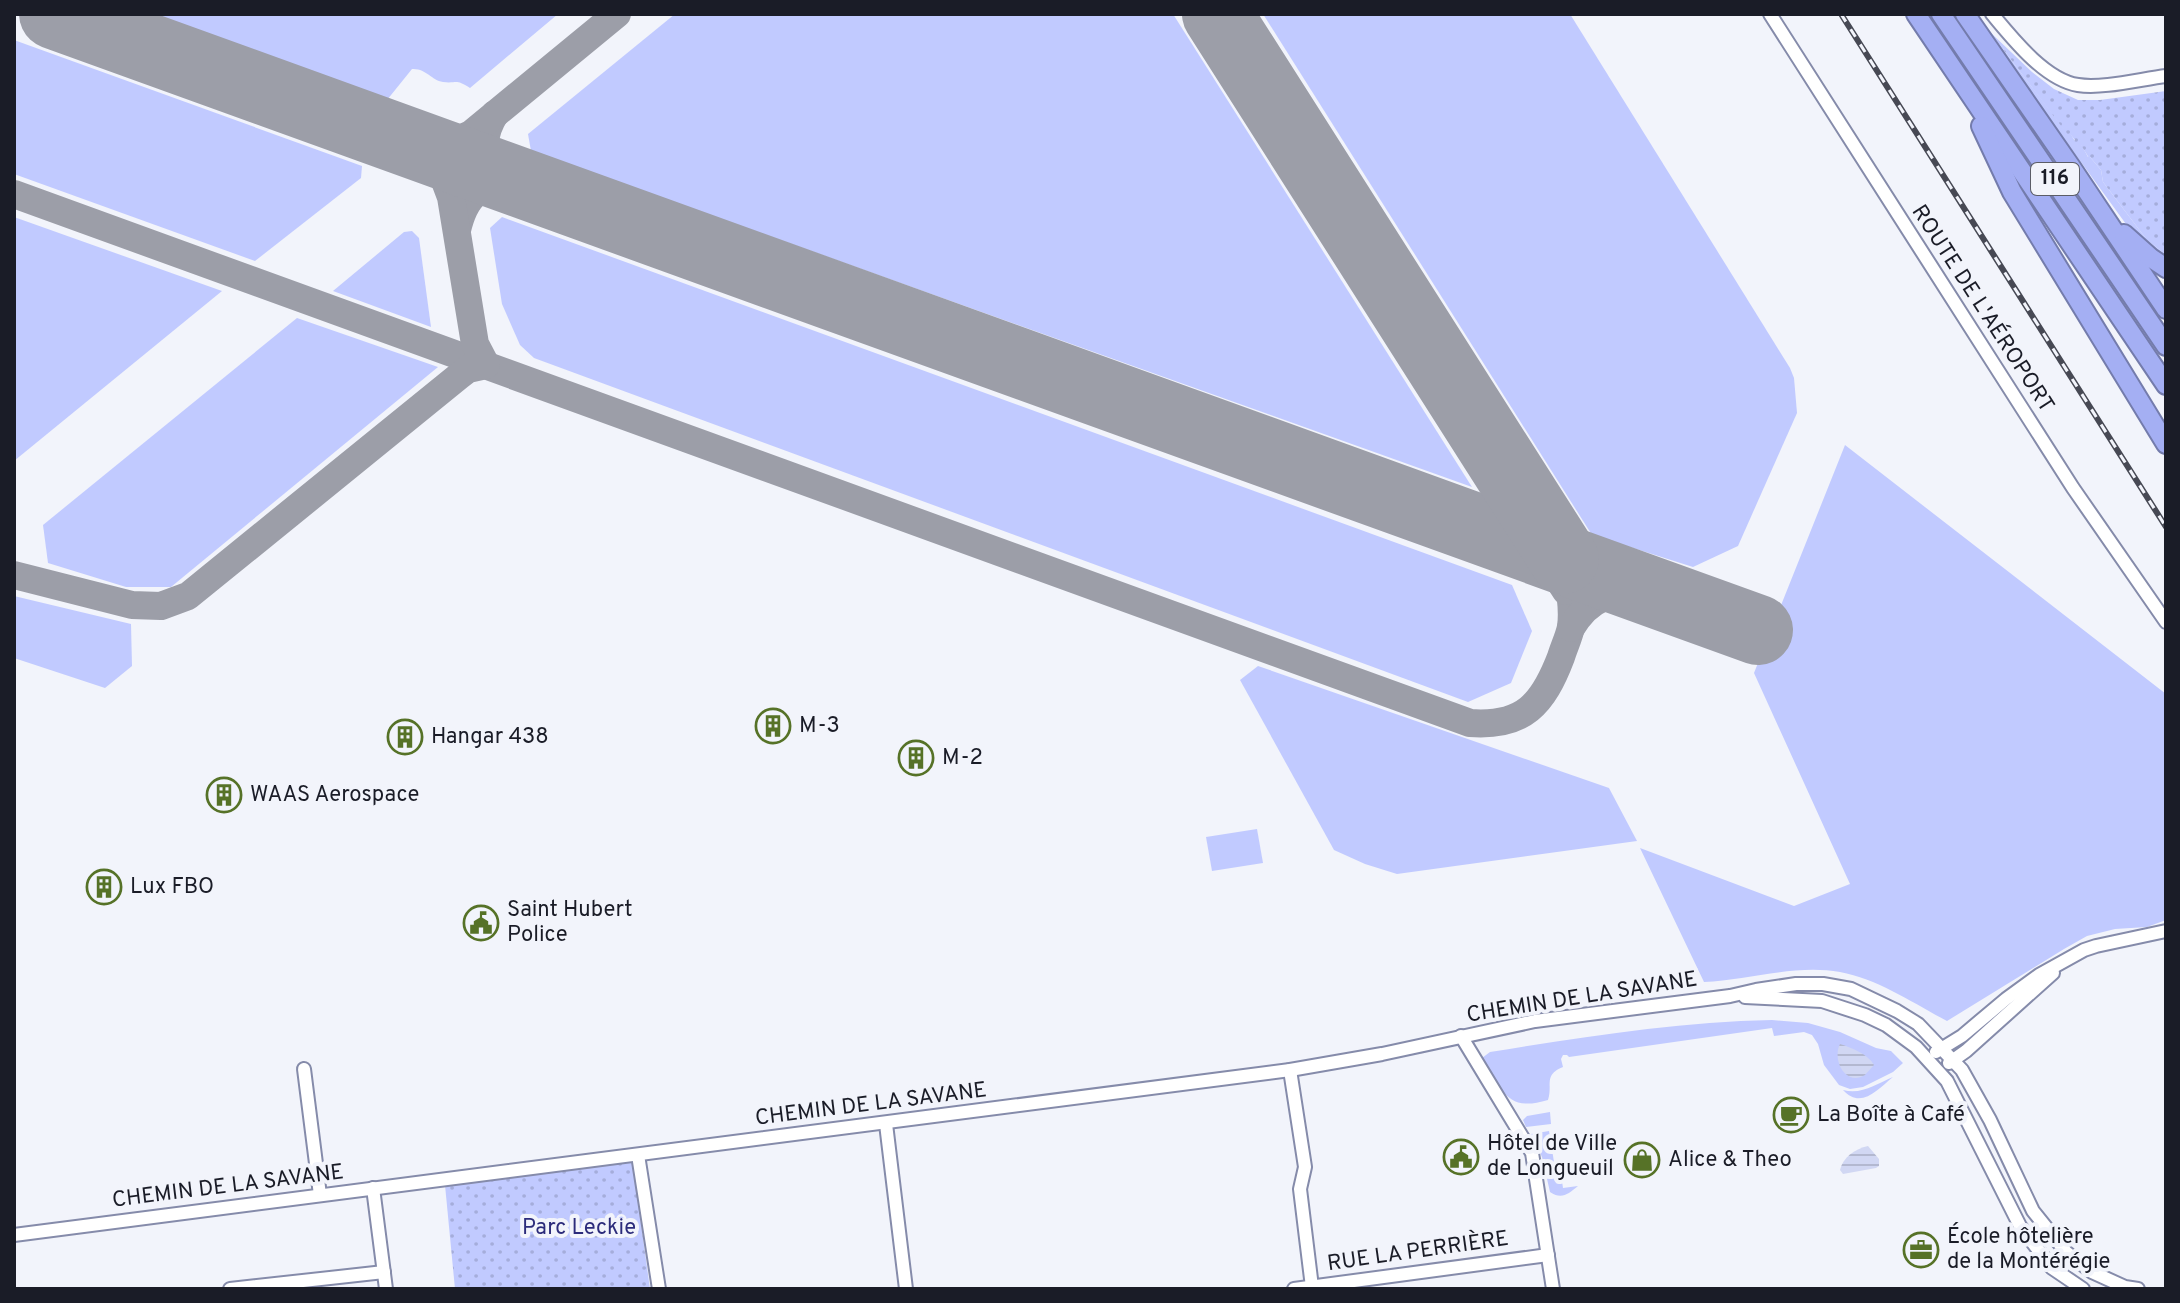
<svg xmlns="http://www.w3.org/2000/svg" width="2180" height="1303" viewBox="0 0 2180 1303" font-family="Overpass,sans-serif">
<defs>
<pattern id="park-dots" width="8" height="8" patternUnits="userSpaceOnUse" patternTransform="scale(2)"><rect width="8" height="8" fill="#c1caff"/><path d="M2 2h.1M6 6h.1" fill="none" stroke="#a5addb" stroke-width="1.8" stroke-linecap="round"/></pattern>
<pattern id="water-rules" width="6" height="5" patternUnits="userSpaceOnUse" patternTransform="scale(2)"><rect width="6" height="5" fill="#d1d7f3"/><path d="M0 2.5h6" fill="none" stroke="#b3b8d0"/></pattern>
</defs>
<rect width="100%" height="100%" fill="#f2f4fb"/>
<g fill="#c1caff">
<path d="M 152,14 L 558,14 L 470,88 C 455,78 457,84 443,82 C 431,80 426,68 412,69 L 387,100 Z"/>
<polygon points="675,14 1173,14 1472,487 531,151 528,134"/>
<polygon points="1263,14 1570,14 1790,368 1794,378 1797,413 1738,546 1693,567 1592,535"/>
<polygon points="1970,14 1976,14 2068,134 2070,133 2078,146 2081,144 2088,157 2090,157 2101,170 2103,182 2147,240 2166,255 2166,263 2139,242 2014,70"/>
<polygon points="14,40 362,166 361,178 255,261 14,174"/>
<polygon points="14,217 222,291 14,461"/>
<polygon points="502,217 1512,585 1532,631 1511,683 1468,702 534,358 520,345 502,304 490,228"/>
<polygon points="412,231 419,238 431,327 333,291 404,232"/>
<polygon points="297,318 438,367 171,587 126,587 48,563 43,525"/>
<path d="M 1845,445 L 2166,694 L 2166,920 L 2147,927 L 2115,929 L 2087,936 L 2064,949 L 1947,1021 C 1913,1003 1878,979 1840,972 C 1795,964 1748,980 1704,982 L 1640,848 L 1794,906 L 1850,884 L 1754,673 Z"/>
<polygon points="14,596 131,624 132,666 105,688 14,658"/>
<polygon points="1258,666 1609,788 1637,841 1397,874 1365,864 1334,850 1240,680"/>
<polygon points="1257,829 1263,863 1212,871 1206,837"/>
<path d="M 1772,1020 L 1808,1023 L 1840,1032 L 1876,1048 L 1891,1051 L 1903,1063 L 1893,1072 L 1863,1087 L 1850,1089 L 1839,1085 L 1824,1065 L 1818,1044 L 1812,1035 L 1804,1032 L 1774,1036 L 1772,1028 L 1569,1057 L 1567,1055 L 1563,1055 L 1561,1059 L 1563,1067 C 1543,1075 1553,1085 1548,1100 C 1505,1113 1503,1089 1482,1058 L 1490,1052 C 1583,1037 1677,1022 1772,1020 Z"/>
<path d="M 1893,1077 C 1878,1089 1861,1110 1843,1090 C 1862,1095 1876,1084 1893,1077 Z"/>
<polygon points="1550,1112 1551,1124 1526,1127 1523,1120 1527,1116"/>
<path d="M 1549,1131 L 1554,1162 L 1559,1161 L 1563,1188 L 1578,1186 C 1568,1194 1562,1200 1550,1192 L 1542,1157 L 1531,1134 Z"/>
</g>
<g fill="url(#park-dots)">
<polygon points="1990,32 2032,72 2054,89 2078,100 2100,100 2166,91 2166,255 2147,240 2103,182 2101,170 2090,157 2089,158 2081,145 2078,147 2074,141 2075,140 2070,134 2068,135"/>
<polygon points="632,1158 650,1289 455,1289 445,1185"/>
</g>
<g fill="url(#water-rules)">
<path d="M 1840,1044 C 1852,1048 1868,1054 1874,1065 C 1873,1066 1865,1075 1865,1075 C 1845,1087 1832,1059 1840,1044 Z"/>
<path d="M 1868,1146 L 1879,1159 L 1879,1166 L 1876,1168 L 1843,1174 L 1840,1170 C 1843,1157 1855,1149 1868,1146 Z"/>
</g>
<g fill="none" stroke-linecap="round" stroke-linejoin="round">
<g stroke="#9c9ea8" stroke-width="28">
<path d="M 495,114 C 475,147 488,163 517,181"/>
<polyline points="416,145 445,146 471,134 617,14"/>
<path d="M 14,194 L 1470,723 C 1524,727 1543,704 1561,657 C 1564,647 1569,637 1571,627 C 1574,605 1568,581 1564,559"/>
<path d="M 457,230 C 466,192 480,185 517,181"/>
<path d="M 1474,527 C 1484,530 1495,536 1506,537 C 1524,537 1531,519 1528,504"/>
<polyline points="1530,547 1553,571 1566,591"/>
<polyline points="14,575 132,605 161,606 188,596 459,376 468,369 486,365 475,344 451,197 442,173 416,145"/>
<path d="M 1571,628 C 1591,594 1612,593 1649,590"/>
</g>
<g stroke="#9c9ea8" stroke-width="70">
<polyline points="54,14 1758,630"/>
<polyline points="1217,14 1564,559"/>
</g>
<g stroke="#858baa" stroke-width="16">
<g id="minor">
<polyline points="1770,14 2073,488 2166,622"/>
<path d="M 1992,14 C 2012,38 2045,80 2078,85 C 2102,89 2141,79 2166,76"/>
<polyline points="1745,997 1822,1001 1865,1015 1886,1025 1916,1047 1947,1081 2020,1226 2052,1268 2083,1289"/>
<polyline points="1461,1036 1532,1153 1553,1289"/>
<polyline points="1936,1052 1962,1036 2006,999 2039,975 2084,950 2096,946 2166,931"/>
<polyline points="1949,1063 1966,1051 2053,973"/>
<polyline points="304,1069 320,1195"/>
<polyline points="1290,1070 1305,1167 1300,1189 1312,1287"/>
<polyline points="886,1124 906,1289"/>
<polyline points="638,1155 659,1289"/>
<polyline points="373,1188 386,1289"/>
<polyline points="14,1235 1290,1070 1382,1054 1535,1021 1730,996 1756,990 1796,984 1823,984 1851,989 1897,1011 1918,1024 1962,1070 1990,1120 2033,1211 2066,1252 2092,1272 2125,1287 2138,1289"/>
<polyline points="230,1289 384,1272"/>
<polyline points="1294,1289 1548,1255"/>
</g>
</g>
<g stroke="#747cac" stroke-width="22">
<g id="highway">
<polyline points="1916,14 2166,385"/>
<polyline points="1941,14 2166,346"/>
<polyline points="1965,14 2071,167 2166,309"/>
<polyline points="1981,126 2012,192 2166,444"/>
<polyline points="2124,234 2151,258 2166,268"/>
</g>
</g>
<use href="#minor" stroke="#fff" stroke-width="12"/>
<use href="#highway" stroke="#a4aff3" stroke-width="18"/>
<g stroke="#474954" stroke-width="6">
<polyline id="rail" points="1841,14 2166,527"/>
</g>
<use href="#rail" stroke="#f2f4fb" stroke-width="3" stroke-dasharray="9" stroke-linecap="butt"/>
</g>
<defs>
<g id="building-ring" transform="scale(1.8)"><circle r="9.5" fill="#f2f4fb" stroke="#567227" stroke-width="1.5"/><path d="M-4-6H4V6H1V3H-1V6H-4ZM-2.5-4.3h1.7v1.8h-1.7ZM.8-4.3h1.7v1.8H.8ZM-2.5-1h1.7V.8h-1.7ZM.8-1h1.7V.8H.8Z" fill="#567227"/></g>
<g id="civic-ring" transform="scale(1.8)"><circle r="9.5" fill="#f2f4fb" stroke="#567227" stroke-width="1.5"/><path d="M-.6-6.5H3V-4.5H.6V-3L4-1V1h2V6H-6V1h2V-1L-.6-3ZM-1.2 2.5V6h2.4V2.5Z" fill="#567227"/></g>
<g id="cafe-ring" transform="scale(1.8)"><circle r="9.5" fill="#f2f4fb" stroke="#567227" stroke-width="1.5"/><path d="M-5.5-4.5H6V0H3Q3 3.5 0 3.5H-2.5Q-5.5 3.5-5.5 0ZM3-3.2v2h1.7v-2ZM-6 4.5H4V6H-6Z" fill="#567227"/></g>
<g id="shop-ring" transform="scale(1.8)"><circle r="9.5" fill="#f2f4fb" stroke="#567227" stroke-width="1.5"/><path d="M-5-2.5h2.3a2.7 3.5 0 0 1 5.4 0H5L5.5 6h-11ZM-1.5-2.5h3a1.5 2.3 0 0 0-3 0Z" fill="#567227"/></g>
<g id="office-ring" transform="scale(1.8)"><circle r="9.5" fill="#f2f4fb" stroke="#567227" stroke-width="1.5"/><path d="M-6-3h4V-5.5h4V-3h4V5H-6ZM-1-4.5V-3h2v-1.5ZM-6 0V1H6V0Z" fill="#567227"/></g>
</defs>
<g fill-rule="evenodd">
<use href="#building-ring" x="773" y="726"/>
<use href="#building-ring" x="405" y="737"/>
<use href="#building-ring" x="916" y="758"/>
<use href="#building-ring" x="224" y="795"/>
<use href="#building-ring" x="104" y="887"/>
<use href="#civic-ring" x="481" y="923"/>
<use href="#cafe-ring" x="1791" y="1115"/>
<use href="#civic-ring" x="1461" y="1157"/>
<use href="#shop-ring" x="1642" y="1160"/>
<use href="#office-ring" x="1921" y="1250"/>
</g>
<g text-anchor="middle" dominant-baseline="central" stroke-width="8" stroke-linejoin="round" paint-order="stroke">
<rect fill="#f2f4fb" stroke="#5b5d67" stroke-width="2" x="2031" y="163" width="48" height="32" rx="6"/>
<g font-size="20" font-weight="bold" fill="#1a1c27">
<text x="2055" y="179">116</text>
</g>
<g font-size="22" fill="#1a1c27" stroke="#f2f4fb">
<text transform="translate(1982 309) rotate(57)">ROUTE DE L'AÉROPORT</text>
<text transform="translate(1582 998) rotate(-9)">CHEMIN DE LA SAVANE</text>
<text transform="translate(871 1105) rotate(-7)">CHEMIN DE LA SAVANE</text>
<text transform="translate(228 1187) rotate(-7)">CHEMIN DE LA SAVANE</text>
<text transform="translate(1418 1252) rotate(-8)">RUE LA PERRIÈRE</text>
</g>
<g font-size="22" fill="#1a1c27" stroke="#f2f4fb" text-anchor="start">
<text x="799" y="726">M-3</text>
<text x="431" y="737">Hangar 438</text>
<text x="942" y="758">M-2</text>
<text x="250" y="795">WAAS Aerospace</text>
<text x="130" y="887">Lux FBO</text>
<text x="507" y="910">Saint Hubert<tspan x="507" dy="25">Police</tspan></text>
<text x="1817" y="1115">La Boîte à Café</text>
<text x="1487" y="1144">Hôtel de Ville<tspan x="1487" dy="25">de Longueuil</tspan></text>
<text x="1668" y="1160">Alice &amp; Theo</text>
<text x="1947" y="1237">École hôtelière<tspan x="1947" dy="25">de la Montérégie</tspan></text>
</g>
<g font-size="22" fill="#2c2c7b" stroke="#f2f4fb">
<text x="579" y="1228">Parc Leckie</text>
</g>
</g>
<rect width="2180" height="1303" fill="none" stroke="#1a1c27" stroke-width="32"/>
</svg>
